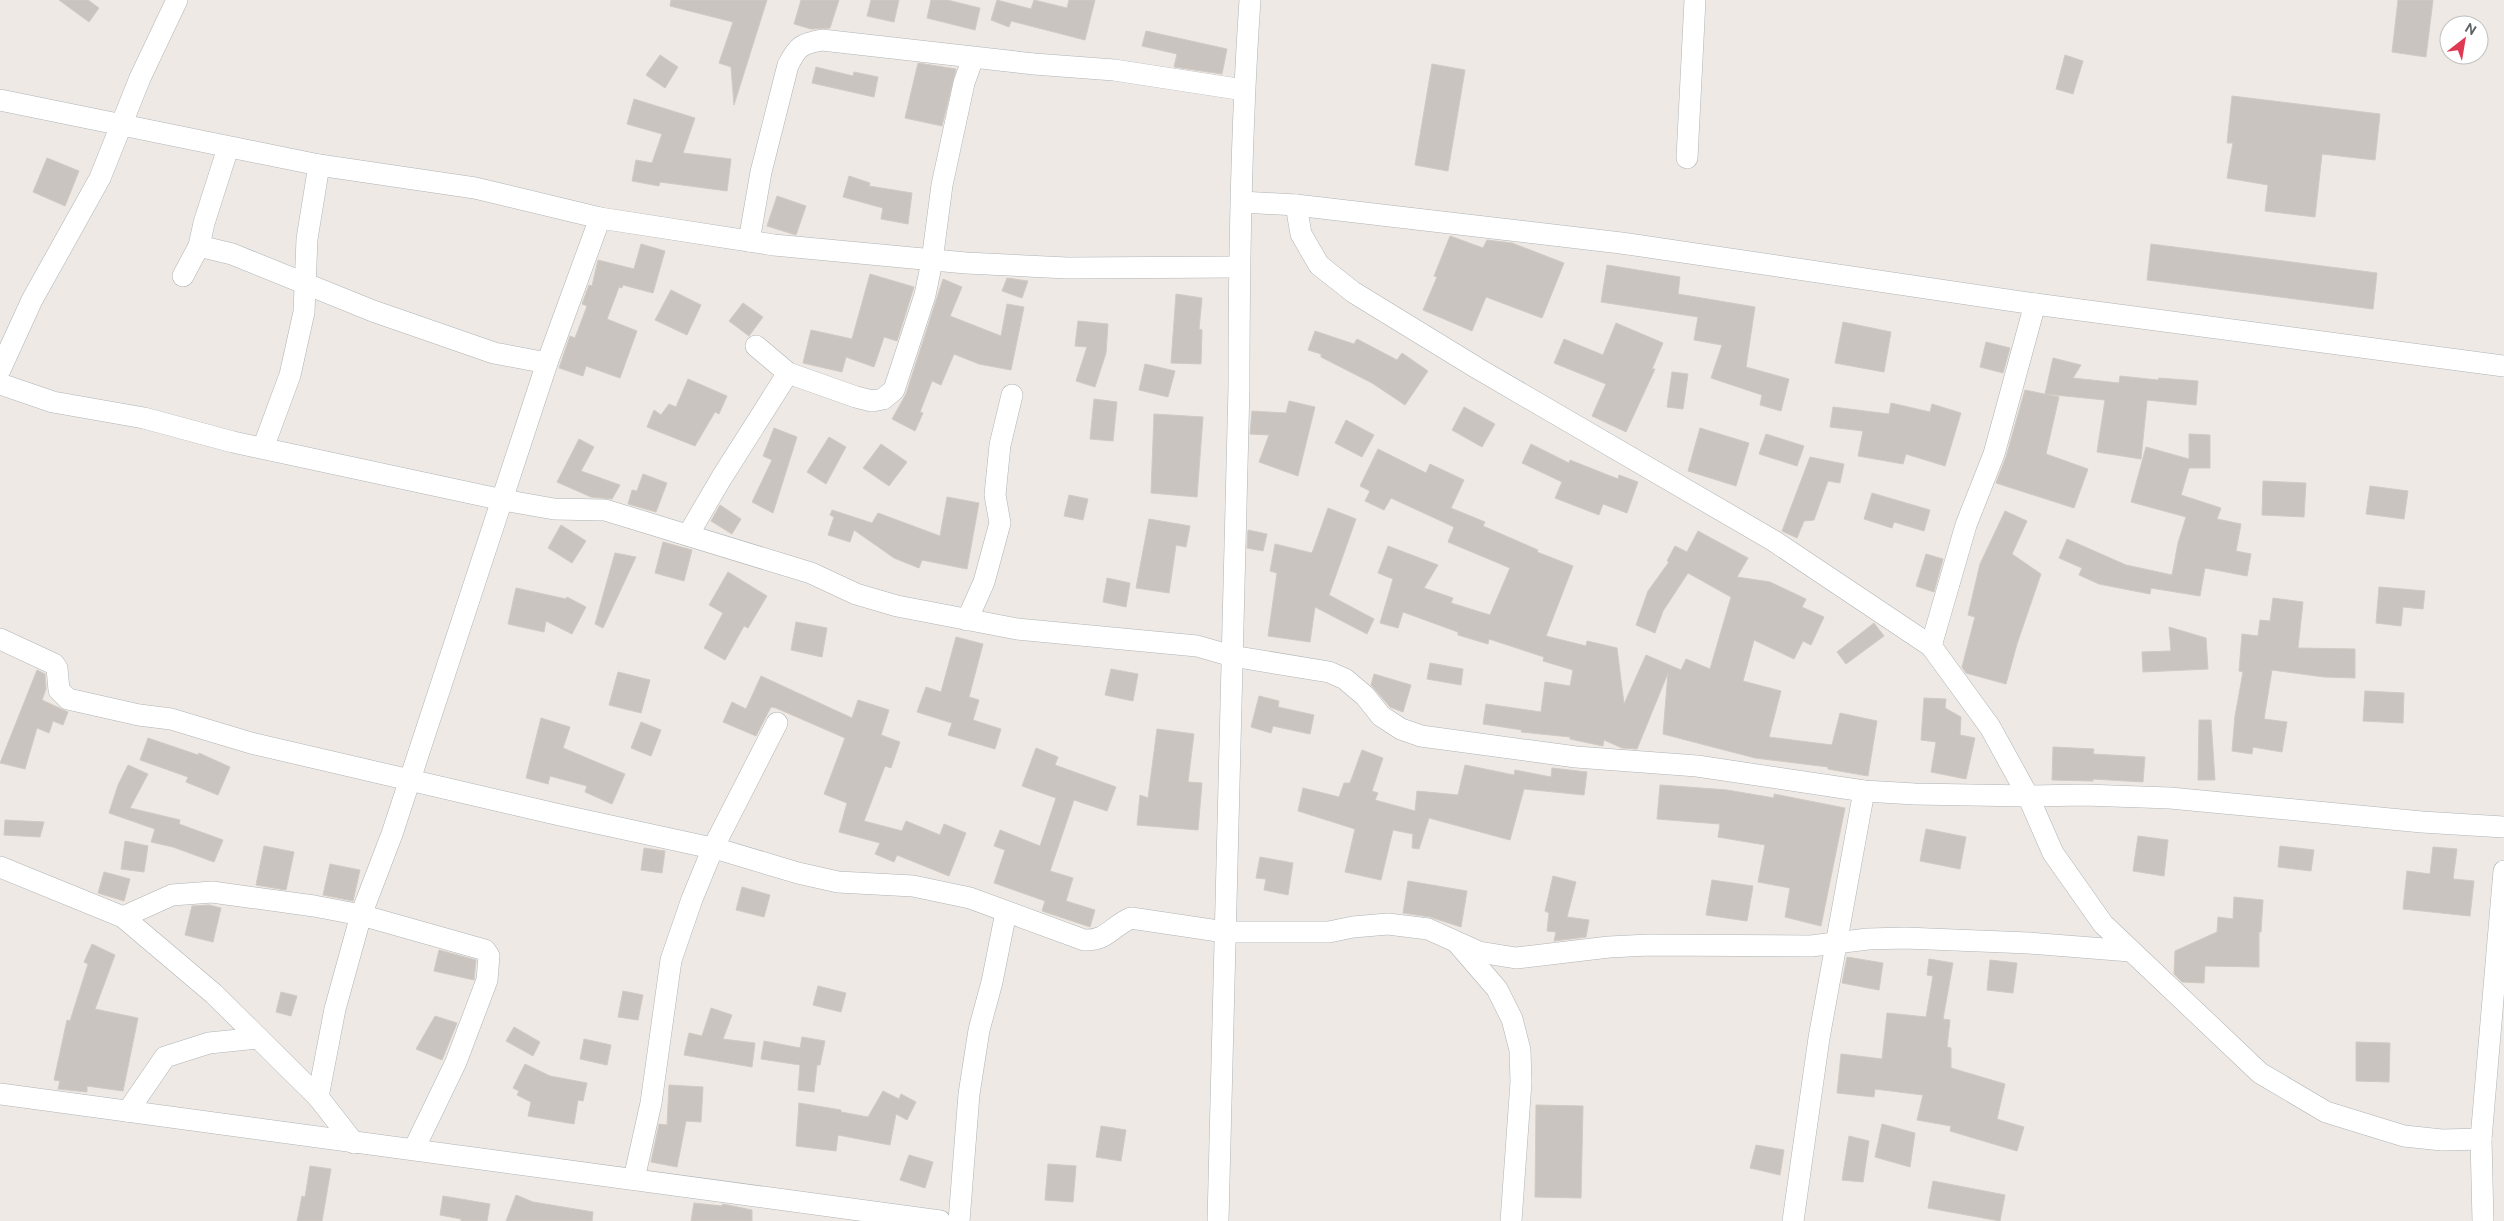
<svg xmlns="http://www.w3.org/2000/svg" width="2504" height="1221" viewBox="0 0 2504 1221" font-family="Ubuntu,sans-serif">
<rect width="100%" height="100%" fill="#eee9e4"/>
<g fill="#c9c4c0" stroke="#d2cac3">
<polygon points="59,0 88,0 99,8 89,22"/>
<polygon points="671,0 767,0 734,105 731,67 719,63 733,22 670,6"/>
<polygon points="801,0 839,0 830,28 811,29 794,24"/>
<polygon points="871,0 899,0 894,22 867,16"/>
<polygon points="931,0 947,0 980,8 975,30 927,18"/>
<polygon points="997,0 1031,9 1034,0 1067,8 1069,0 1095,0 1085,40 1011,21 1009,27 991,20"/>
<polygon points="2398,0 2433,0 2426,57 2392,52"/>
<polygon points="1146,31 1227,49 1222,74 1174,67 1177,54 1142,46"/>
<polygon points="660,55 678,67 665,88 646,75"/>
<polygon points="2065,55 2083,61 2073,94 2056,89"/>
<polygon points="918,63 956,69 942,126 905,118"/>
<polygon points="1432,64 1465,70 1448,171 1415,165"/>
<polygon points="816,67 853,76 854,72 878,77 874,97 812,83"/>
<polygon points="2232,96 2380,114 2375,160 2322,154 2315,217 2265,211 2268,185 2227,178 2233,143 2227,143"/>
<polygon points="634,99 695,118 683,153 731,159 727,191 660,182 659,186 632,181 636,160 652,163 662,134 627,124"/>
<polygon points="47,158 79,171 65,206 33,192"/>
<polygon points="849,176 870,183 869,186 912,193 908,224 881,219 883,208 843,197"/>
<polygon points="777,196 806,206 796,235 767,226"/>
<polygon points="1450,236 1483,248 1487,240 1512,243 1564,263 1542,318 1486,297 1472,331 1423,310 1437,277 1434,276"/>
<polygon points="641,244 665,251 653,293 623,285 622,288 619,287 607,319 637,331 620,378 586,366 583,376 559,368 570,336 575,338 587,306 582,304 589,285 592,286 598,260 634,269"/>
<polygon points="2151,244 2377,273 2373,309 2147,280"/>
<polygon points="1607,265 1680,277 1678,294 1755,307 1746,367 1789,379 1781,411 1760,405 1762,395 1711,378 1722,345 1694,340 1698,317 1601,302"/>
<polygon points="870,274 914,287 897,341 884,337 874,367 846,357 842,372 803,363 811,330 852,339"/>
<polygon points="1007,278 1028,281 1022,298 1002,291"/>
<polygon points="943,279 962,287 950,316 1001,336 1007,304 1024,307 1011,370 979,364 954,354 941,385 932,381 920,412 923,413 915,431 892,419 906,394"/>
<polygon points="671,290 701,305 687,335 655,320"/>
<polygon points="1176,294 1202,298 1199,329 1202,330 1201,364 1171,363"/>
<polygon points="743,303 763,317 749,336 729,321"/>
<polygon points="1078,321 1108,324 1106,353 1095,387 1076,381 1087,347 1075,346"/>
<polygon points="1843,322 1891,332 1884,372 1835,363"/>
<polygon points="1616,323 1663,343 1652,369 1655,369 1626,432 1592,416 1606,384 1554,363 1564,339 1603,355"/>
<polygon points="1315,331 1354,344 1357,339 1397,360 1402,353 1428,371 1405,405 1372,383 1321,357 1321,354 1308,350"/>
<polygon points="1986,342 2010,348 2003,373 1980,367"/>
<polygon points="2053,358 2081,365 2073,378 2119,383 2120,376 2158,380 2159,378 2198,381 2196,405 2147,400 2141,459 2097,452 2105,400 2045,394"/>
<polygon points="1145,364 1175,371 1168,397 1139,390"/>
<polygon points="1672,372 1688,374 1683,409 1667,407"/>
<polygon points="688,379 727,396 719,414 715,412 695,446 647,427 654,410 661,415 669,404 676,407"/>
<polygon points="2025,390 2059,397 2046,454 2088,469 2074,508 1996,483 2006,457"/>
<polygon points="1094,399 1117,402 1113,441 1090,439"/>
<polygon points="1289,401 1315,407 1298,476 1259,462 1269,435 1250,434 1252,411 1286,413"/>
<polygon points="1891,403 1930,412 1932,404 1961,413 1945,466 1906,454 1903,464 1858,456 1863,431 1830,427 1833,407 1889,414"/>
<polygon points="1464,407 1495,424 1482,447 1452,430"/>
<polygon points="1154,414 1203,417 1197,497 1151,493"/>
<polygon points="1346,420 1374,435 1362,457 1335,443"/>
<polygon points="774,428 797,437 773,513 752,502 772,460 763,456"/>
<polygon points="1700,428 1749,443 1736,486 1688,471"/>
<polygon points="1766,434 1804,446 1797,466 1759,454"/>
<polygon points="2189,434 2210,435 2210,468 2189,468 2181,495 2221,508 2217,519 2241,524 2236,551 2251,554 2247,576 2205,568 2200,596 2151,588 2150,594 2099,584 2079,575 2082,568 2059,558 2067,539 2126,565 2172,575 2178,543 2186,517 2131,502 2146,447 2189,459"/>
<polygon points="829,437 846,447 826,484 807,472"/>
<polygon points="579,439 594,447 581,471 620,485 612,499 591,497 557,482"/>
<polygon points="881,444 907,462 889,486 863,468"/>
<polygon points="1531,444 1569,463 1570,460 1618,479 1619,475 1638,482 1627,513 1603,504 1599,515 1555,498 1562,482 1522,463"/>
<polygon points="1378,449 1426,473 1430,464 1464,480 1451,508 1485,522 1483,526 1538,550 1537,552 1573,566 1546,636 1586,646 1587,641 1617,648 1624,704 1646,655 1681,670 1686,659 1710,669 1731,597 1688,573 1663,611 1655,633 1636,625 1648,591 1669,562 1667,561 1675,546 1687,552 1698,531 1748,558 1737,577 1770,582 1806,599 1802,607 1824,617 1811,645 1803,641 1794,659 1754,640 1743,681 1781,691 1769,737 1832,745 1840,713 1877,721 1868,776 1828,769 1828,767 1755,758 1663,734 1668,673 1637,749 1622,748 1604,740 1603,746 1570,739 1570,737 1521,732 1522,730 1483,724 1486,704 1541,712 1545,682 1570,686 1573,670 1543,661 1544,657 1489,639 1488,644 1458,635 1458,632 1403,612 1398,628 1380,623 1393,579 1378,573 1388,546 1438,565 1424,588 1453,598 1451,603 1490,615 1510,568 1448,542 1454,527 1391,498 1384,510 1365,501 1370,491 1360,486"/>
<polygon points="1810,457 1844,464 1840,483 1828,481 1814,520 1804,521 1797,538 1782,531"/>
<polygon points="643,474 667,483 656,512 628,504 632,490 637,491"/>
<polygon points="2263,481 2306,483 2304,517 2262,515"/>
<polygon points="2370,486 2408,491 2404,519 2366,514"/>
<polygon points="1872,493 1930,510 1924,531 1894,522 1892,528 1864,519"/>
<polygon points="1069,495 1088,499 1083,520 1064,516"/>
<polygon points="947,497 979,503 967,569 922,560 919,568 894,558 854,530 850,542 828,535 834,517 830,515 832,510 872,523 878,513 940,536"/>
<polygon points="720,505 741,519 732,534 711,521"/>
<polygon points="1328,508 1356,519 1329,595 1374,619 1367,634 1315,607 1310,642 1268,636 1277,573 1270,571 1275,544 1312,553"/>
<polygon points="2005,511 2027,521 2012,554 2041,574 2017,644 2006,684 1966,673 1962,667 1975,617 1968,615 1980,564"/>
<polygon points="1149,519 1190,526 1186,547 1176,545 1169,593 1136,588"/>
<polygon points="561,525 586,541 572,563 548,548"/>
<polygon points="1248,530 1267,534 1263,551 1247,548"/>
<polygon points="663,542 692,550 684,581 655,573"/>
<polygon points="615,553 636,557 603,628 595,624"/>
<polygon points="1926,554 1943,559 1934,592 1916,586"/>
<polygon points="728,572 767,596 748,628 744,626 725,660 704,648 723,613 709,605"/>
<polygon points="1107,578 1130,583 1126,607 1103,602"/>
<polygon points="2379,587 2425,591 2423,609 2403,607 2401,626 2376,623"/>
<polygon points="516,588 566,599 567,597 586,607 572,634 546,621 544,632 508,624"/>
<polygon points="2273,598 2303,602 2298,648 2355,649 2355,678 2324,677 2272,670 2264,719 2287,722 2282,752 2253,747 2252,754 2232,751 2235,716 2243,672 2239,671 2242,634 2258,636 2260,620 2270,621"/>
<polygon points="796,622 827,628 822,657 791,650"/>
<polygon points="1874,623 1884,636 1846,664 1837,652"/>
<polygon points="2169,627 2206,638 2208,669 2143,672 2142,652 2171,651"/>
<polygon points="956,637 983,644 969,697 979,700 973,720 1001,729 995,749 948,735 952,723 917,712 926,687 941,692"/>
<polygon points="1430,663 1463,669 1461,685 1427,679"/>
<polygon points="1111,669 1138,674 1133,701 1105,695"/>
<polygon points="37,670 45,674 46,689 42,700 68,712 63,725 53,721 49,733 37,728 25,769 0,763"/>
<polygon points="618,672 650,680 641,713 609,705"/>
<polygon points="1374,674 1411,685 1403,712 1390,707 1371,685"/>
<polygon points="761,676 852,718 858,700 889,710 881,735 900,742 891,768 885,766 864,821 902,831 906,821 940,835 944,824 966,833 949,876 897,855 894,862 875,854 880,843 839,832 847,803 824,794 845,738 776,708 771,707 756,736 723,722 732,702 746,709"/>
<polygon points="2365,691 2404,693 2403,723 2363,721"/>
<polygon points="1259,696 1279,701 1278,707 1314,715 1310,734 1273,726 1271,733 1251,727"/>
<polygon points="1924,698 1946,699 1945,708 1961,717 1960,735 1975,738 1966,779 1931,772 1936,742 1921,740"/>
<polygon points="541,718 570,727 563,748 625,774 612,804 585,792 587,786 550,776 548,784 526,778"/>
<polygon points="2199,720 2211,720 2215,780 2198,780"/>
<polygon points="641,722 661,730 651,756 631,748"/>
<polygon points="1157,729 1194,734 1188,782 1202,783 1198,830 1137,825 1140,795 1148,798"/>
<polygon points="148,738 198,755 199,753 230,767 218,795 186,782 188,777 140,760"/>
<polygon points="2053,747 2094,749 2093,754 2145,757 2143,782 2093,779 2093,781 2052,780"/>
<polygon points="1036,748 1058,757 1055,765 1116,787 1107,811 1074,800 1050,871 1073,878 1066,901 1095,910 1090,927 1042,911 1045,901 994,883 1005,850 994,846 1000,830 1040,846 1056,798 1022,786"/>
<polygon points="1362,750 1383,758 1372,791 1378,793 1375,800 1415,811 1417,791 1458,795 1465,765 1514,775 1515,770 1551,777 1552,768 1587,772 1584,795 1524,789 1510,840 1429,818 1419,849 1412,848 1413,834 1393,830 1381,880 1345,872 1355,829 1298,811 1303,788 1339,797 1344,783 1350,783"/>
<polygon points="128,765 148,774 130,808 180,820 179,824 223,840 214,862 173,847 151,842 155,829 109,813 118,785"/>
<polygon points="1660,785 1727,790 1774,798 1774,794 1845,808 1821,926 1785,917 1790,888 1758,882 1765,845 1718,837 1720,824 1657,819"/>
<polygon points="5,820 44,822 40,837 4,835"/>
<polygon points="1926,829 1966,837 1960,869 1920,861"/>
<polygon points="2138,836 2168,840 2164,876 2133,871"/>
<polygon points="125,841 148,846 144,872 121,869"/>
<polygon points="264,846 294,852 286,890 256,885"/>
<polygon points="2280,846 2314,850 2311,871 2278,867"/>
<polygon points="2433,847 2457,849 2453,879 2474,881 2470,916 2403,909 2407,871 2430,874"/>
<polygon points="644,848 665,851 662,873 641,870"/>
<polygon points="1260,857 1293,863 1288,895 1264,890 1266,879 1256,878"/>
<polygon points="330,864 360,870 353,901 323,895"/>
<polygon points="104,872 130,879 124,901 98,893"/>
<polygon points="1553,876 1576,882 1567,917 1589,920 1586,937 1554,941 1556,932 1547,931 1549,913 1545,911"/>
<polygon points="1712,880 1753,886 1747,921 1706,915"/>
<polygon points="1408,881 1467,891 1461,927 1430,917 1403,913"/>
<polygon points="742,887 770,895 764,917 736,910"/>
<polygon points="2234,897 2263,900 2261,932 2259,932 2259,967 2205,966 2204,983 2182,982 2174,974 2175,951 2217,932 2218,917 2233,919"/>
<polygon points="209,905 221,908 213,942 185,935 192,906"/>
<polygon points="92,944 115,955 95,1009 138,1018 123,1091 87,1086 87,1092 58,1089 60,1081 54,1080 67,1020 70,1021 88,964 84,962"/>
<polygon points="439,950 476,960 474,980 434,971"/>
<polygon points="1847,957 1883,963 1879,990 1842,983"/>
<polygon points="1929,959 1953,963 1943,1019 1950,1020 1947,1047 1951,1048 1951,1068 2005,1084 1997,1119 2024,1127 2017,1151 1950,1131 1951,1126 1917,1120 1923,1095 1875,1089 1874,1097 1837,1093 1841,1054 1882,1059 1887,1013 1926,1017 1933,976 1927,975"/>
<polygon points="1990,960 2017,963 2013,993 1987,990"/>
<polygon points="818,986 846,993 841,1012 813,1005"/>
<polygon points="623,991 643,995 638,1020 618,1017"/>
<polygon points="281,992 297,996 291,1016 276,1012"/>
<polygon points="711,1008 732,1015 723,1039 755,1043 752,1067 684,1055 689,1033 702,1036"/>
<polygon points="435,1016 457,1023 442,1060 416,1049"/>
<polygon points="514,1027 540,1042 533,1056 506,1041"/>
<polygon points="802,1037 825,1041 820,1065 817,1065 814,1092 798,1090 800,1065 761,1059 764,1041 800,1048"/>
<polygon points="584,1039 611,1045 607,1065 580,1059"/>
<polygon points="2356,1042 2390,1043 2389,1082 2356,1081"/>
<polygon points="525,1064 550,1076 587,1083 583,1101 578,1100 574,1124 528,1116 531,1102 517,1095 519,1091 513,1088"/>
<polygon points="669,1085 703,1087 701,1122 686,1121 677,1167 651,1162 659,1124 667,1125"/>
<polygon points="883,1091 899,1099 901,1094 916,1102 907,1120 896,1114 890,1145 838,1135 836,1151 796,1146 799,1103 841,1110 841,1112 868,1117"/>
<polygon points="1536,1105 1583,1106 1581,1198 1535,1197"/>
<polygon points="1882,1124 1915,1133 1910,1167 1875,1157"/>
<polygon points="1101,1126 1126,1130 1121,1161 1096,1157"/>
<polygon points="1849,1136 1869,1141 1863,1182 1842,1180"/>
<polygon points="1756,1145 1784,1150 1780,1175 1750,1168"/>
<polygon points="909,1155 933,1162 925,1188 900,1180"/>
<polygon points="1048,1164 1076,1166 1073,1202 1045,1200"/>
<polygon points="310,1166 331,1169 322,1221 297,1221 302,1196 305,1197"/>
<polygon points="1933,1181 2005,1195 2000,1221 1928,1208"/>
<polygon points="516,1195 533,1202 593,1212 592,1221 506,1221"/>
<polygon points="443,1196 490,1204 487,1221 461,1221 461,1219 440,1215"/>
<polygon points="694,1203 722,1206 723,1204 752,1210 752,1221 691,1221"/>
</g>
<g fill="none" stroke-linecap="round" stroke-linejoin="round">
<g stroke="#afb3b6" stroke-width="22">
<g id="minor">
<polyline points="0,100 319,165 475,188 600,218 774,245 966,263 1067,268 1239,267"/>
<polyline points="1687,158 1695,0"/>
<polyline points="1242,202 1296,205 1621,243 2035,304 2504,366"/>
<polyline points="1296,205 1301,234 1319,265 1353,292 1477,368 1774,541 1931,646 1990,727 2028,796 2053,853 2103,924 2260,1073 2326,1112 2404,1136 2442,1140 2481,1139"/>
<path d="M 749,241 L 761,172 L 788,65 C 798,46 801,44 822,40 L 1034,64 L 1114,70 L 1244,90"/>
<polyline points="199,246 232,254 373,311 494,353 547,363"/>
<polyline points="183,276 199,246 204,223 228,148"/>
<polyline points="756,346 788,373 856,397 872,401 883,399 894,390 925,295 932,261 942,185 964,83 973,58"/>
<polyline points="0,370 32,300 100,178 140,78 177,0"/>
<polyline points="0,384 53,402 144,418 233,442 503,500 554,509 605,510 811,573 856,594 897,606 1017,629 1197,646 1232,656 1329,672 1345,679 1365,696 1381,716 1401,729 1421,736 1576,757 1697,766 1864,791 1915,794 2028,796 2084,795 2170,798 2422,822 2504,827"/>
<polyline points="263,448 290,375 304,312 307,239 319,165"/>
<polyline points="688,535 722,477 788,373"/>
<polyline points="967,620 984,582 1000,523 995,495 1000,445 1012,395"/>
<path d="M 0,639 L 54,664 L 57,668 L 59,690 L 68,699 L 139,715 L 171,719 L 251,743 L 560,815 L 721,850 L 798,873 L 838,882 L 913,886 L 970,898 L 1084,940 C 1107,941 1112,926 1131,918 L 1225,932 L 1329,932 L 1353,927 L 1388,924 L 1428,929 L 1479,952 L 1516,958 L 1609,947 L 1649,945 L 1811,946 L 1868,939 L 1905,938 L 2029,943 L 2130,951"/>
<polyline points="1931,646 1966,525 1994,454 2035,304"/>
<polyline points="0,867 123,917 214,994 318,1097 354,1143"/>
<polyline points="123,917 172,895 212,892 314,906 361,915 485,950 489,956 487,980 456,1062 414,1149"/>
<polyline points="1459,945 1497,989 1512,1019 1520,1050 1521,1082 1511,1221"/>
<polyline points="0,1094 940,1221"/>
<polyline points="318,1097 335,1009 361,915 392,834 547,363 600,218"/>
<polyline points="128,1111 165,1057 209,1043 258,1038"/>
<polyline points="634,1179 651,1103 671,960 692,899 713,848 777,723"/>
<polyline points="959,1221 969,1094 979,1030 992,982 1006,912"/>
<path d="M 1218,1221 L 1239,387 C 1239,258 1241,129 1250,0"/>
<polyline points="1793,1221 1819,1038 1864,791"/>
<polyline points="2483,1221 2481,1139 2504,871"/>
</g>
</g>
<use href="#minor" stroke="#fff" stroke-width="21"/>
</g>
<g transform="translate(2464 40) rotate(31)"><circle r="24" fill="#ffffff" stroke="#bec0c1"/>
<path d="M0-4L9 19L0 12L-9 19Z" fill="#df3954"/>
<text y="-8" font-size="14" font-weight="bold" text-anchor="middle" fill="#5c6164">N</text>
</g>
</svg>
